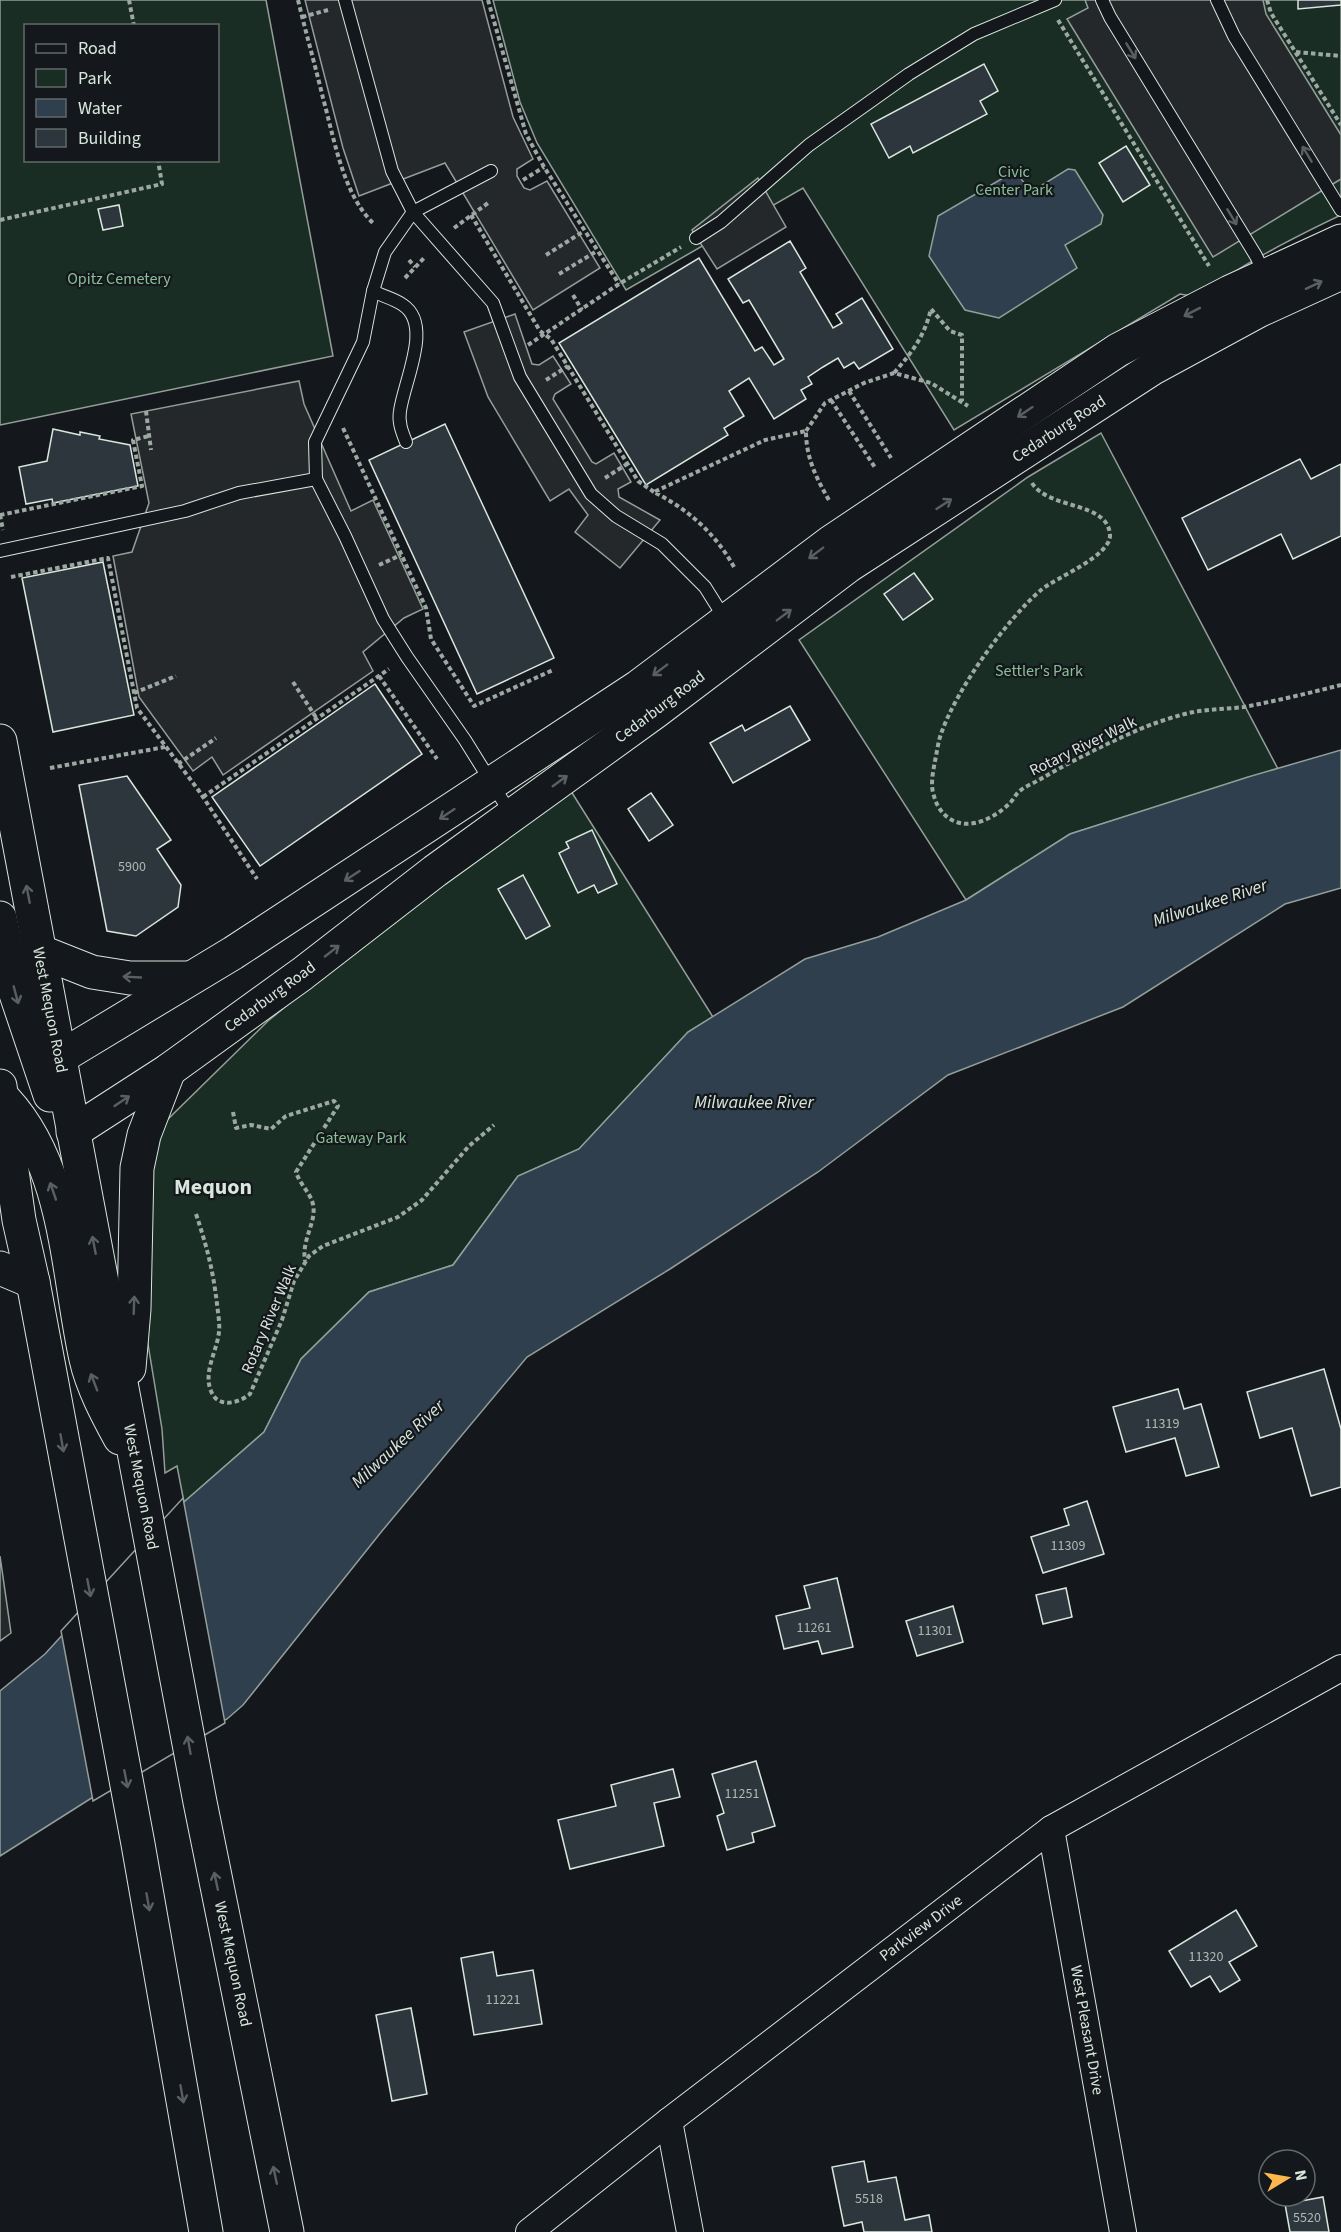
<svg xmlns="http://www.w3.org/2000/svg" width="1341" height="2232" viewBox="0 0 1341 2232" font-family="'Source Sans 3',sans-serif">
<rect width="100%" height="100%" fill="#14181c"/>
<g fill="#1a2d24" stroke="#939e99" stroke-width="1.5" fill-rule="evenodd">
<path d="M 0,0 L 266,0 L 333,356 L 0,425 ZM 26,26 L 218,26 L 218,160 L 26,160 Z"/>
<path d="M 493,0 L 1341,0 L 1341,215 C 1291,239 1242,264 1197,297 L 1180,294 L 954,430 L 803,188 L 626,290 L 537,143 L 520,102 Z"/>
<polygon points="1101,433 1278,769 1070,834 966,900 799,640 1028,477"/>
<polygon points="569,788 713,1017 688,1032 579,1149 518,1176 453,1265 369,1292 301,1359 264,1432 184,1502 177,1466 165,1473 162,1429 146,1332 148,1162 163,1124 268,1021 452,868"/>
</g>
<g fill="#24282b" stroke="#939e99" stroke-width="1.5">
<polygon points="305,0 482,0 513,117 533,159 517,169 517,176 524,188 530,190 547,181 600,268 533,310 445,163 359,196 343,148"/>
<polygon points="1085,0 1263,0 1266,14 1341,135 1341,179 1213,257 1067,19 1088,8"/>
<polygon points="758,178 786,227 717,269 692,230"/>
<polygon points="515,314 532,364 539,365 553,356 571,384 555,394 553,399 592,462 596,464 614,453 631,482 618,489 619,497 660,520 620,568 575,532 588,515 569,489 550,501 488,397 464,332"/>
<polygon points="299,381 304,404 351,511 373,500 423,609 404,618 363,652 373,671 223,775 212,757 193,771 139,697 113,556 132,552 149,503 131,414"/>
<polygon points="0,1556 11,1633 0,1641"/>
</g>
<g fill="#2f3f4d" stroke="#939e99" stroke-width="1.5">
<polygon points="1068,169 1075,170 1103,215 1101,224 1065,245 1077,268 999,318 965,310 929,256 938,216 1015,171 1031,192"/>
<polygon points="1341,750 1341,888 1285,904 1123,1007 948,1075 818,1172 670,1269 527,1357 382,1531 243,1705 227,1719 90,1799 0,1856 0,1691 45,1654 184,1502 264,1432 301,1359 369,1292 453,1265 518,1176 579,1149 688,1032 805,959 878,937 966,900 1070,834 1248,777"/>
</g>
<polygon fill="#14181c" stroke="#939e99" stroke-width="1.5" points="183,1498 225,1723 93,1801 61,1631"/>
<g fill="#2c363c" stroke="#d8e6dc" stroke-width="1.5">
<polygon points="1298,0 1341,0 1341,5 1298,9"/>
<polygon points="984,64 998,91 980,101 987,114 913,153 910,146 889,158 871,124"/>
<polygon points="1126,146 1150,185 1123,202 1099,163"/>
<polygon points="119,205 123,226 103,230 98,209"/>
<polygon points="790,241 806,268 800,272 833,328 842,323 836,314 862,298 893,349 859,369 854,362 844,368 838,358 823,367 808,377 812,384 801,390 806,399 774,419 749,378 729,391 744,416 724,428 728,435 646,485 559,343 699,258 755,351 762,347 774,365 784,359 749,300 743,303 728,279"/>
<polygon points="445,424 554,658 477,694 369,460"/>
<polygon points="53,429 80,435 80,432 100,436 99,439 130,445 138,486 53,503 52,499 26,504 19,467 47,461"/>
<polygon points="1300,459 1311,479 1341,464 1341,536 1293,559 1281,534 1208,570 1182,518"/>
<polygon points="103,562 134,715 53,732 22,578"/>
<polygon points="914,573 933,599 903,620 884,594"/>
<polygon points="375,684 422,754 260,866 212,797"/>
<polygon points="790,706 810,740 733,783 710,743 742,725 745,731"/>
<polygon points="127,776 171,840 157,849 181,885 178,907 136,936 107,931 79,785"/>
<polygon points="651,793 673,825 649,841 628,809"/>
<polygon points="592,830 617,884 598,893 594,885 578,893 559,853 569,848 566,842"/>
<polygon points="523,875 550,926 526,939 498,889"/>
<polygon points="1324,1369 1341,1429 1341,1487 1311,1496 1292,1428 1260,1438 1247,1392"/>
<polygon points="1178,1389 1184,1409 1201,1404 1219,1467 1186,1476 1175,1438 1126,1452 1113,1407"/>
<polygon points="1087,1501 1104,1554 1043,1573 1031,1537 1069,1525 1064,1509"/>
<polygon points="837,1578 853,1647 822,1654 818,1641 784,1649 776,1616 810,1608 804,1586"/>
<polygon points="1066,1588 1072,1617 1043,1624 1036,1595"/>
<polygon points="953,1606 963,1642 917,1656 906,1621"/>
<polygon points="756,1761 775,1826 752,1833 754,1842 727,1850 717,1816 724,1813 712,1774"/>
<polygon points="673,1769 680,1797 654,1803 664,1846 570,1869 558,1820 616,1806 611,1785"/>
<polygon points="1236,1910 1257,1946 1229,1962 1240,1980 1220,1992 1210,1976 1191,1987 1169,1951"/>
<polygon points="493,1952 497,1976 533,1970 542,2024 474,2035 461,1958"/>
<polygon points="411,2008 427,2094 392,2101 376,2015"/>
<polygon points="864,2161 868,2182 896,2177 905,2220 929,2215 932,2232 864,2232 862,2222 844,2226 832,2167"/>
<polygon points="1323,2197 1329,2232 1290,2232 1285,2204"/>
</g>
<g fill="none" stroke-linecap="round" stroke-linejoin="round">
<g stroke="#d8e6dc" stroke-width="14">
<g id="lane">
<polyline points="345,0 392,171 413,212 493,303 520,377 591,494 616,516 662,544 705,587 725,619"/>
<polyline points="1102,0 1110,17 1256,256 1265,275"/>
<polyline points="1217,0 1234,36 1341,210"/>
<polyline points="696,238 721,222 809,145 909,74 974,34 1055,0"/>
<path d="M 373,291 C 382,296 395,299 403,305 C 433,325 404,381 400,411 C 398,422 402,432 406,442"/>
<polyline points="316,479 345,536 383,619 407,657 465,740 511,814"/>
<polyline points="0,551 185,511 239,493 316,479 315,442 363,342 373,291 385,252 413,212 491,171"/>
</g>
</g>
<g stroke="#d8e6dc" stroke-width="28">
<g id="street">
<polyline points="1051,1829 1123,2232"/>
<polyline points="669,2121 690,2232"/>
<polyline points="529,2232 669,2121 1051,1829 1341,1668"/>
</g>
</g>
<g stroke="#d8e6dc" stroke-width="35">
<g id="secondary">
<polyline points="59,1058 233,953 638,687 831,542 1118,350 1230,292 1341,241"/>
<polyline points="73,1132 169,1070 302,974 435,871 655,712 848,566 1153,368 1258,311 1341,273"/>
</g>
</g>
<g stroke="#d8e6dc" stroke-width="35">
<g id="primary">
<polyline points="0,741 200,1802 287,2232"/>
<polyline points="0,918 15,991 50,1095"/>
<polyline points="39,951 92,972 130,978 190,978"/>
<polyline points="0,1086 19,1220 33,1282 138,1844 206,2232"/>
<path d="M 5,1100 C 68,1168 67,1273 86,1359 C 92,1386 107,1414 120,1438"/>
<polyline points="0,1268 33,1282"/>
<polyline points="129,1368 134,1309 137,1168 144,1135 169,1070"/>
</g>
</g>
<g stroke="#9da8a2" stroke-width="4" stroke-dasharray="4.5 3" stroke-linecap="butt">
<polyline points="129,0 134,26"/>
<path d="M 298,0 C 306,33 315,65 323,98 C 334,138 343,195 374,224"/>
<polyline points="488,0 526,134 544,167 619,284"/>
<polyline points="1267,0 1271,13 1341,125"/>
<polyline points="302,17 328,10"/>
<polyline points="1058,20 1209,266"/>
<polyline points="1296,52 1341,56"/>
<polyline points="523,180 544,167"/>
<polyline points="471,215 540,331 551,339 638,481 654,492"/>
<polyline points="0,220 162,184 158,160"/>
<polyline points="454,228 488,203"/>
<polyline points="546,255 584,231"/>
<polyline points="409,260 415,267"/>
<polyline points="559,274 597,251"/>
<polyline points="405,278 425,257"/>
<polyline points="573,295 582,310"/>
<polyline points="528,345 619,284 681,247"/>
<path d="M 894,373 C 913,351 924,337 931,309 L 950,331 L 962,335 L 962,401"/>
<polyline points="546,380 568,366"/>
<polyline points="849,391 891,458"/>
<polyline points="831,400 876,469"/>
<polyline points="146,411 151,450"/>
<polyline points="343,428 426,608 431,639 474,706 553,670"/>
<polyline points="806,431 825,403 864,383 894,373 931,383 968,406"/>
<polyline points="605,478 627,464"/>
<path d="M 1032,483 C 1049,510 1108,501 1110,535 C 1111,556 1055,578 1041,590 C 1006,620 956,690 941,734 C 938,742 937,752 935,761 C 933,772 930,785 934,796 C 939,815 955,827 974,823 C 987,821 1001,812 1010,803 C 1014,799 1016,793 1021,790 C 1026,786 1032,784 1037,781 C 1070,762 1103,745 1138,730 C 1151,724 1181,714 1194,712 C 1210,709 1227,709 1244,707 C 1276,701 1309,693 1341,685"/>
<polyline points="0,515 142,486 133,440 149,436"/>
<polyline points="0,515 3,530"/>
<polyline points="379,565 401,555"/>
<path d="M 734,567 C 715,533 689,510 654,492 L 765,440 L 806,431 C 806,459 817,479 830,502"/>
<polyline points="11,577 108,558 137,708 199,791 257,879"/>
<polyline points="379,676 437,759"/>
<polyline points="293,682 317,719"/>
<polyline points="134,693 176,676"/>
<polyline points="178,764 216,738"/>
<polyline points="50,768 165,747"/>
<polyline points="203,797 389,669"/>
<path d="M 233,1112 L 236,1128 L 251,1125 L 271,1129 L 286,1116 L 334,1101 L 338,1106 L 296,1172 C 300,1184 309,1192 312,1201 C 319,1220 301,1238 305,1261"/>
<path d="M 196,1214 C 207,1247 213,1270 217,1304 C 218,1313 220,1324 219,1332 C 217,1351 203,1372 211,1391 C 218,1409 239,1403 250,1394 L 282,1320 L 294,1281 L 309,1256 L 323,1246 L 398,1217 L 422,1200 L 469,1146 L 494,1125"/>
</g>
<use href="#lane" stroke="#14181c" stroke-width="12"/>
<use href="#street" stroke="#14181c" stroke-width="26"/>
<use href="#secondary" stroke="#14181c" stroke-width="33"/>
<use href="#primary" stroke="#14181c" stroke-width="33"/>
</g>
<defs><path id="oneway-shaft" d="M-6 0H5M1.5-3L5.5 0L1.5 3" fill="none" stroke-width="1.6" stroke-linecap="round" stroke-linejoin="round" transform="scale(1.5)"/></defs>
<g stroke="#59605f">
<use href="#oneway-shaft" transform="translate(1131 51) rotate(59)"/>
<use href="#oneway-shaft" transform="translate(1307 154) rotate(-121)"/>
<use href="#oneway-shaft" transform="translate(1232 217) rotate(59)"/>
<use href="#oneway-shaft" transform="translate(1314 285) rotate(-25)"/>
<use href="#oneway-shaft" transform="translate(1192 312) rotate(153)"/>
<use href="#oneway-shaft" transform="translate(1025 412) rotate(146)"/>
<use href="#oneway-shaft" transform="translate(944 504) rotate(-33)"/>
<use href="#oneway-shaft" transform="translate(816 553) rotate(143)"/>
<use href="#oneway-shaft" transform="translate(784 615) rotate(-37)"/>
<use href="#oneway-shaft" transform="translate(660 670) rotate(143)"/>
<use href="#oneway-shaft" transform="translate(560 781) rotate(-36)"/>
<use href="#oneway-shaft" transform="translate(447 814) rotate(146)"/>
<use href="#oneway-shaft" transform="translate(352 876) rotate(147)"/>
<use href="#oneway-shaft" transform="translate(28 894) rotate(-101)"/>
<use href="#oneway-shaft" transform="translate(332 951) rotate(-38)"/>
<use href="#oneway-shaft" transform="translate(132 977) rotate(-177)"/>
<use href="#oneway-shaft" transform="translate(16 995) rotate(75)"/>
<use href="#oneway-shaft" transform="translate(122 1101) rotate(-34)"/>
<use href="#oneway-shaft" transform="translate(53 1191) rotate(-109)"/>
<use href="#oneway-shaft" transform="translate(94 1245) rotate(-101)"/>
<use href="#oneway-shaft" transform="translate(134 1305) rotate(-88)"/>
<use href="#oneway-shaft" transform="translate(94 1382) rotate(-111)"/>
<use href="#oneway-shaft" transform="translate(62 1443) rotate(80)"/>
<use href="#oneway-shaft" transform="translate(89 1588) rotate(79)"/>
<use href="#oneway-shaft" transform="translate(189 1745) rotate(-100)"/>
<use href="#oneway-shaft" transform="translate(126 1779) rotate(79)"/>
<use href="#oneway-shaft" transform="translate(216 1881) rotate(-102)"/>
<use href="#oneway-shaft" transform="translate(148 1902) rotate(80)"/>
<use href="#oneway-shaft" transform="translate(182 2094) rotate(80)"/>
<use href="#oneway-shaft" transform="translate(275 2175) rotate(-102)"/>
</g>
<g text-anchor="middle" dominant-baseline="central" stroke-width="4.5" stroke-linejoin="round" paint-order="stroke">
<g font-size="14" fill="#adbab4">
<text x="132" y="867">5900</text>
<text x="1162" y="1424">11319</text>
<text x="1068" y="1546">11309</text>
<text x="814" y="1628">11261</text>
<text x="935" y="1631">11301</text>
<text x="742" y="1794">11251</text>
<text x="1206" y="1957">11320</text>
<text x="503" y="2000">11221</text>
<text x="869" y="2199">5518</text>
<text x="1307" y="2218">5520</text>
</g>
<g font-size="16" fill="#8ac095" stroke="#14181c">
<text x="1014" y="172">Civic<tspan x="1014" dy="18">Center Park</tspan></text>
<text x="119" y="279">Opitz Cemetery</text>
<text x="1039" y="671">Settler's Park</text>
<text x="361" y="1138">Gateway Park</text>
</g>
<g font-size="16" fill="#d8e6dc" stroke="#14181c">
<text transform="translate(1059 429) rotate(-33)">Cedarburg Road</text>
<text transform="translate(660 707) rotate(-37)">Cedarburg Road</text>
<text transform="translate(1083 746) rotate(-26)">Rotary River Walk</text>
<text transform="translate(270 997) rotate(-36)">Cedarburg Road</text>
<text transform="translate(50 1010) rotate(79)">West Mequon Road</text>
<text transform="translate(269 1319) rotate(-67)">Rotary River Walk</text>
<text transform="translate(141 1487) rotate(79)">West Mequon Road</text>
<text transform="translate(921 1928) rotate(-37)">Parkview Drive</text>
<text transform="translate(233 1964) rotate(78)">West Mequon Road</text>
<text transform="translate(1087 2030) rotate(80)">West Pleasant Drive</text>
</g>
<g font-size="18" font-style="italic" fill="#d8e6dc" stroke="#14181c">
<text transform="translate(1210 903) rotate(-18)">Milwaukee River</text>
<text x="754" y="1102">Milwaukee River</text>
<text transform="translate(398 1444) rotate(-43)">Milwaukee River</text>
</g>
<g font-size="22" font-weight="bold" fill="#d8e6dc" stroke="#14181c">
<text x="213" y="1187">Mequon</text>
</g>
</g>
<rect x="24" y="24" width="195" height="138" fill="#14181c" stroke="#626a69" stroke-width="1.5"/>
<rect x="36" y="44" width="30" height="9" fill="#14181c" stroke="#626a69" stroke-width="1.5"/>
<text x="78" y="54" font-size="18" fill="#d8e6dc">Road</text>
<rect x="36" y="69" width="30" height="18" fill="#1a2d24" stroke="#626a69" stroke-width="1.5"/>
<text x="78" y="84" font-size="18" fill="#d8e6dc">Park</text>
<rect x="36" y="99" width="30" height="18" fill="#2f3f4d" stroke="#626a69" stroke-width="1.5"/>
<text x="78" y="114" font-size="18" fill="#d8e6dc">Water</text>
<rect x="36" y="129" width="30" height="18" fill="#2c363c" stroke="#626a69" stroke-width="1.5"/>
<text x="78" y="144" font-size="18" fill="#d8e6dc">Building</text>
<g transform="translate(1287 2178) rotate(79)"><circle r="28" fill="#14181c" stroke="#626a69" stroke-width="1.5"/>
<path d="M0-4.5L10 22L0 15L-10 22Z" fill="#ffb74d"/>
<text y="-9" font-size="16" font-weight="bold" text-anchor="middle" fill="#d8e6dc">N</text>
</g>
</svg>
